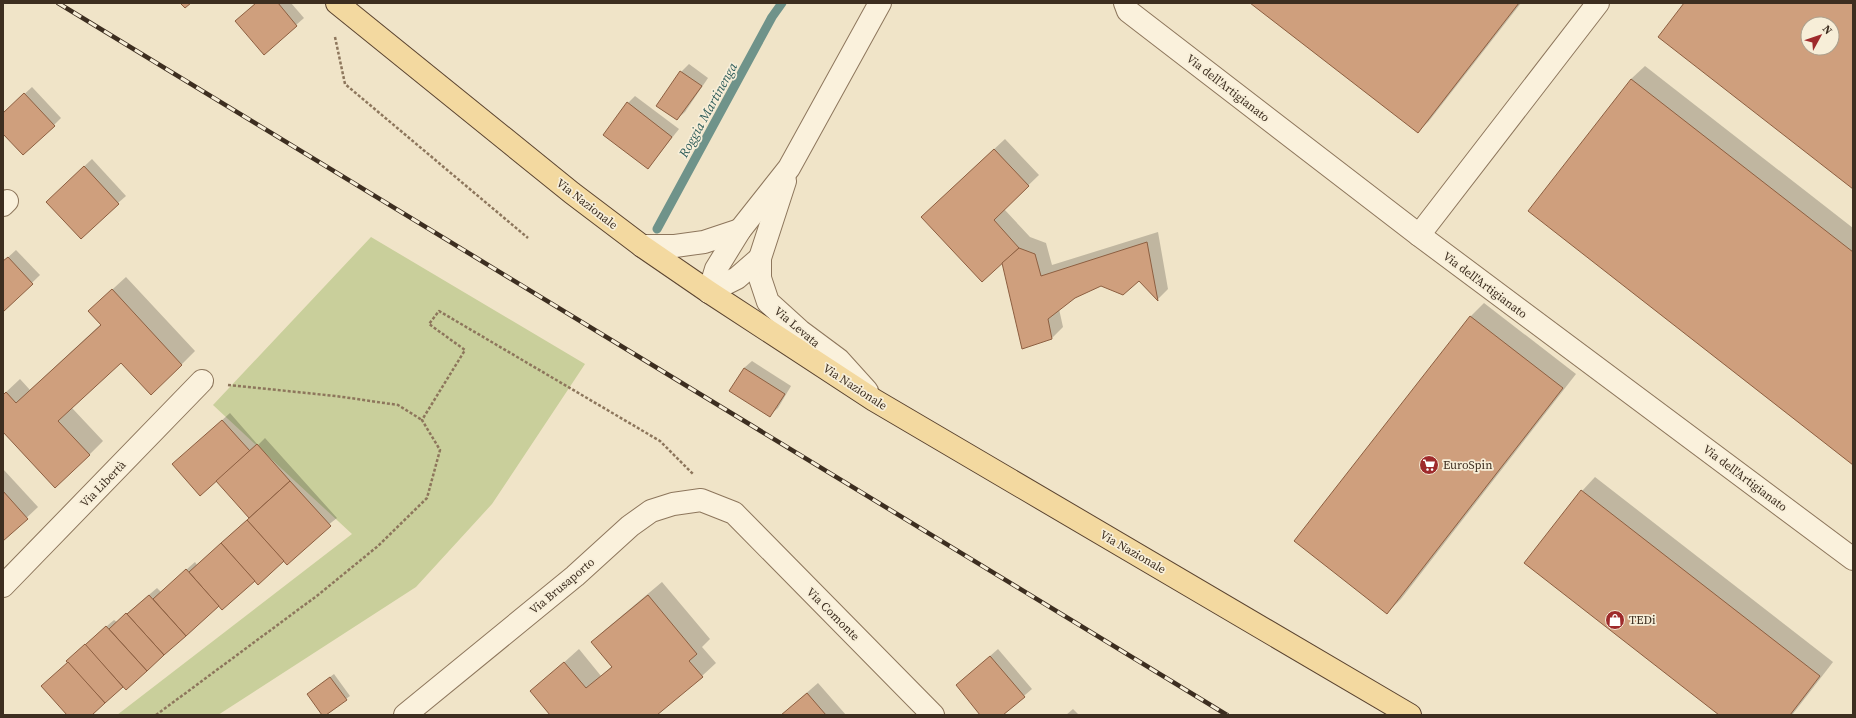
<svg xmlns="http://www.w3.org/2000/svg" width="1856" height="718" viewBox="0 0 1856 718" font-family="'Source Serif 4',serif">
<rect width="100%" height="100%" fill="#f0e4c8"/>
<polygon fill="#c9cf9b" points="371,237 585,364 492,504 416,587 218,715 117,715 352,534 213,405"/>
<g fill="#0003">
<polygon points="256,3 291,3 304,18 264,53 236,21"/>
<polygon points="1251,3 1521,3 1429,121 1418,132"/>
<polygon points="689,64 708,78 685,112 677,119 658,106 681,72"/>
<polygon points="1645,66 1853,228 1853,464 1631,79"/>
<polygon points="32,87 61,118 54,125 3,133 3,114"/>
<polygon points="635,96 679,129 648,168 628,103"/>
<polygon points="1005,139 1039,175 1004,209 1030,237 1046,243 1052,265 1158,232 1168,289 1158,299 1139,280 1101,285 1074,297 1059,309 1063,327 1052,338 1003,261 933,206"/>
<polygon points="92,159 126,196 118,203 55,194"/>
<polygon points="16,250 40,275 3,311 3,262"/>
<polygon points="126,277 195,351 181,365 121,362 72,408 103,441 89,455 3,430 3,395 20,379 30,390 101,324 103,298"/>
<polygon points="1484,303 1576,374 1401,599 1387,613 1296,541 1471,316"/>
<polygon points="752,361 791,386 778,408 770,415 744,368"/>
<polygon points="230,413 258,445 265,438 337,518 284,560 219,604 126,688 123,685 90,715 68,715 69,662 75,653 114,620 117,622 157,588 161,592 195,562 197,565 250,517 216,480 181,457"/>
<polygon points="3,469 38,507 3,540"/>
<polygon points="1595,477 1833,662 1792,715 1721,715 1582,491"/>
<polygon points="662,582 710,639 702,647 716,663 702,676 655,715 552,715 532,691 579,649 601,676 612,666 592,642 606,629"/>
<polygon points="998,649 1032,689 1002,715 982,715 957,685"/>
<polygon points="334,674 350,696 323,715 311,691"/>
<polygon points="818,683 846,715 782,715 787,710"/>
<polygon points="1073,709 1079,715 1066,715"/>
</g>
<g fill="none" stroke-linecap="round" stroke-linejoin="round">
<polyline stroke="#6f938a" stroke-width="9" points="657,229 772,17 782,3"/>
</g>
<g fill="#cf9f7d" stroke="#8d5f41" fill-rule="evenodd">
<polygon points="180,3 191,3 185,8"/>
<polygon points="256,3 278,3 297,26 264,55 235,21"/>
<polygon points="1250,3 1519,3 1418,133"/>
<path d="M 1684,3 L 1853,3 L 1853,189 L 1658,37 ZM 1808,24 L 1832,24 L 1832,48 L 1808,48 Z"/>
<polygon points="680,71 702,86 677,120 656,106"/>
<polygon points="1631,79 1853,252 1853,465 1528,211"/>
<polygon points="24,93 55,126 23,155 3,134 3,113"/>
<polygon points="627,102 672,137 648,169 603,135"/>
<polygon points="994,149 1029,186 994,220 1019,248 982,282 921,217"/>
<polygon points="84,166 119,204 81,239 46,202"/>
<polygon points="1147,242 1158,301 1139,281 1123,295 1101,286 1075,298 1048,319 1052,339 1022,349 1002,263 1019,248 1035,254 1041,276"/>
<polygon points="8,257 33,284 3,312 3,261"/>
<polygon points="112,289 182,365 151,395 121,363 58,421 90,455 55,488 3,432 3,395 6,392 16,403 101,325 88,311"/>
<polygon points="1470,316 1563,388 1387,614 1294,541"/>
<polygon points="744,368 785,394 770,417 729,391"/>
<polygon points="222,420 250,451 200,496 172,464"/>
<polygon points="257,444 290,481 249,518 216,481"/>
<polygon points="290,481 331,526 287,565 247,520"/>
<polygon points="1581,490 1820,676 1790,715 1719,715 1524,563"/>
<polygon points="3,491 28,519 3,541"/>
<polygon points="247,520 284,561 258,585 221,543"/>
<polygon points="221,543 255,581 222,610 189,572"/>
<polygon points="186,569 219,606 186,636 153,599"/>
<polygon points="149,595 186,636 164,655 127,614"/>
<polygon points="648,595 697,654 689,661 703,677 657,715 550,715 530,691 564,662 586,688 612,667 591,642"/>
<polygon points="126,613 164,655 147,671 109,629"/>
<polygon points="106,626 147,671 126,690 85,645"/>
<polygon points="85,644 123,687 105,703 66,661"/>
<polygon points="990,656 1025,697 1003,715 980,715 956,685"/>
<polygon points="68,662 105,703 92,715 67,715 41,686"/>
<polygon points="330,677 347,700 326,715 322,715 307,694"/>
<polygon points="807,693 826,715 781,715"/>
</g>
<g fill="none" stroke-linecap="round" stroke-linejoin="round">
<g stroke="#8d765c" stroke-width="24">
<g id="minor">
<polyline points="1125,3 1128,11 1419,235 1853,559"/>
<polyline points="785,181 760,258 760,278 768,302 800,331 839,360 867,391"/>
<polyline points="3,205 7,201"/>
<polyline points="1419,235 1598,3"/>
<polyline points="642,246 675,246 704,242 740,230"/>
<polyline points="709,292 716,269 740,230 789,168 880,3"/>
<polyline points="709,292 737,278 760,258"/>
<polyline points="3,586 202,381"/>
<polyline points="405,715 575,576 630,526 651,511 673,504 701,500 734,513 933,715"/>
</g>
</g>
<g stroke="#5b4430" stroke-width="24">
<polyline id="major" points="337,3 572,193 642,246 709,292 874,400 1410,715"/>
</g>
<g stroke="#8d765c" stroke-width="2.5" stroke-dasharray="3 2" stroke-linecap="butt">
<polyline points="335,37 345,84 528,238"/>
<polyline points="228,385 336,396 398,405 422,420"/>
<polyline points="156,715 318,595 378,546 427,498 440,450 422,420 465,350 429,324 439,311 660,441 693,474"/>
</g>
<use href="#minor" stroke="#faf1dc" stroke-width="22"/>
<use href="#major" stroke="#f3d9a0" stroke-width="22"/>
<g stroke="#3d2e20" stroke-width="4.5">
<polyline id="rail" points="58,3 1227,715"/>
</g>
<use href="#rail" stroke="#f7eed8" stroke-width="3" stroke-dasharray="9" stroke-linecap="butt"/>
</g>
<defs>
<g id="supermarket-disc" transform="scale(1)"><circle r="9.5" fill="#9e2a2b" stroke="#f7eed8"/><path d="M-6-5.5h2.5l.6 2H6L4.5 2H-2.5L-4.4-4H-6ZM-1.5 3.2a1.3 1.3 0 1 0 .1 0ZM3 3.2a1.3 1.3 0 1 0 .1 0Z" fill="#fff"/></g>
<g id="shop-disc" transform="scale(1)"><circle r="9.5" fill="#9e2a2b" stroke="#f7eed8"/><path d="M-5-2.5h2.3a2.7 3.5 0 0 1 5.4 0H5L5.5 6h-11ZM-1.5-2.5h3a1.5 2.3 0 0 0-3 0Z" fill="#fff"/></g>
</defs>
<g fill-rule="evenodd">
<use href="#supermarket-disc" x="1429" y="465"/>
<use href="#shop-disc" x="1615" y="620"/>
</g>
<g text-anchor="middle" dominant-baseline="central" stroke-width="3.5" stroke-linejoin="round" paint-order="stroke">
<g font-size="12" fill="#3d2e20" stroke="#f7eed8">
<text transform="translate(1228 88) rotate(38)">Via dell'Artigianato</text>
<text transform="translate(587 204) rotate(38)">Via Nazionale</text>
<text transform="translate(1485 285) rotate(37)">Via dell'Artigianato</text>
<text transform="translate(797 327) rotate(40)">Via Levata</text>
<text transform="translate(855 387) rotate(33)">Via Nazionale</text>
<text transform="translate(1745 478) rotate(37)">Via dell'Artigianato</text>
<text transform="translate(103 484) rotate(-46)">Via Libertà</text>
<text transform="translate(1133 552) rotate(30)">Via Nazionale</text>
<text transform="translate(562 586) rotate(-40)">Via Brusaporto</text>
<text transform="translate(833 614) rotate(45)">Via Comonte</text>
</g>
<g font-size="12" fill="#3d2e20" stroke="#f7eed8" text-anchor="start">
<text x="1443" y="465">EuroSpin</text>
<text x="1629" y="620">TEDi</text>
</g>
<g font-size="13" font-style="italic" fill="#2f5d5a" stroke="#f7eed8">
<text transform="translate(708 110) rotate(-61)">Roggia Martinenga</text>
</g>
</g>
<rect width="1856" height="718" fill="none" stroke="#3d2e20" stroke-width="8"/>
<g transform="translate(1820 36) rotate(50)"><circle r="19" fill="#f7eed8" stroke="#ada18e"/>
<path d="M0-3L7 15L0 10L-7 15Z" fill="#9e2a2b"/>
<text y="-6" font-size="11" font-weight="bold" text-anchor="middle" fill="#3d2e20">N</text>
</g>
</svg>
